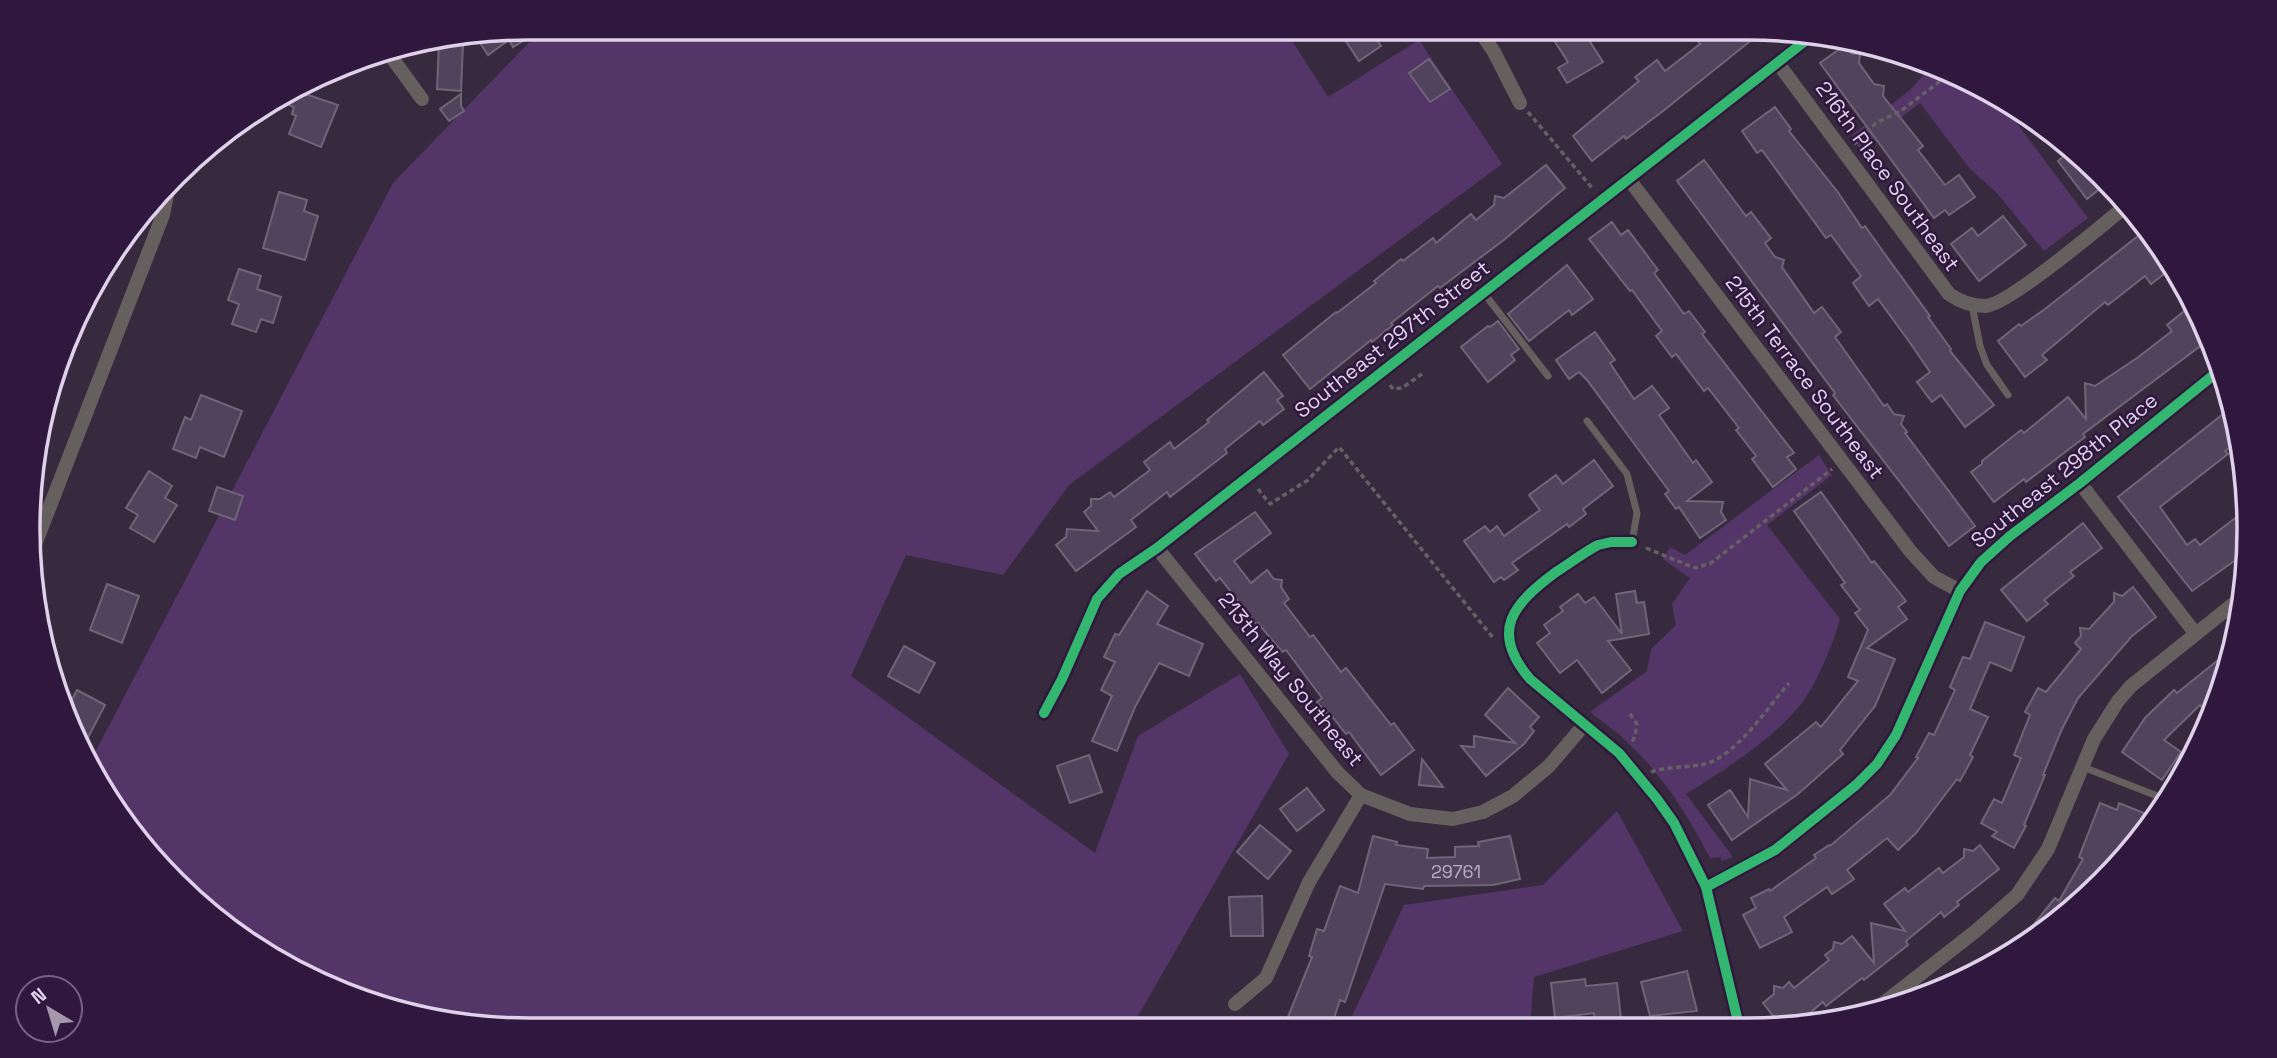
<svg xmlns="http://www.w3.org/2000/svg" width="2277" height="1058" viewBox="0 0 2277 1058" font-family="'Space Grotesk',sans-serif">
<rect width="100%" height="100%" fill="#372a3f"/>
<g fill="#543567">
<polygon points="543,28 1284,28 1328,97 1419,40 1502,164 1069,485 1003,575 906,555 851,676 1095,853 1138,736 1240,674 1289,754 1131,1028 529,1030 432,1020 338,992 199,906 95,779 89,764 393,183"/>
<polygon points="1933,64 1997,97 2088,218 2044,251 1996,192 1970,169 1920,103 1860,149 1851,136 1910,90"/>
<path d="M 1819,455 L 1832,475 L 1767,525 L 1840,619 C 1834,642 1816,685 1802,703 C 1772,740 1726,769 1686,794 L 1733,857 L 1722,861 L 1720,857 L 1710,858 C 1689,818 1665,778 1632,747 C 1620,734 1604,723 1590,712 L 1647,671 L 1651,649 L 1676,625 L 1672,604 L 1690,578 L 1663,559 L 1670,547 L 1685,555 Z"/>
<polygon points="1617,811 1683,931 1534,977 1530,1027 1347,1027 1404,905 1543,885"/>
</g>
<g fill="#51435b" stroke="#706577" stroke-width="2">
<polygon points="527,28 544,28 513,47 509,40 488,55 476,37"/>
<polygon points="1337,28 1369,28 1381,46 1359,61"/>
<polygon points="1546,28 1581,28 1603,62 1567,83 1558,68 1568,62"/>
<polygon points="1688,28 1764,30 1663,111 1626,139 1624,136 1592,161 1573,136 1639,81 1635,77 1657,60 1665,71 1700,44"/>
<polygon points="444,42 463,43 461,91 437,89 439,43"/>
<polygon points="1845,45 1852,54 1860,53 1859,63 1874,84 1884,86 1883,96 1923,146 1918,150 1945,185 1959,175 1975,197 1949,215 1945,210 1934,218 1820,63"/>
<polygon points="1429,59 1450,89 1430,102 1409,73"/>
<polygon points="310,81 305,94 338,105 321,147 289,134 296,116 292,114 294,107 274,99"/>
<polygon points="461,94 461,106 464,111 449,121 440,109"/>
<polygon points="1775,107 1791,129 1789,131 1837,191 1862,228 1865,226 1884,253 1930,316 1928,317 1951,349 1950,351 1994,405 1965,427 1941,395 1932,402 1917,382 1930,372 1908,340 1878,299 1869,306 1853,283 1861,276 1831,235 1826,238 1762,150 1757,153 1742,131"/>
<polygon points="2052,133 2099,172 2107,183 2087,199 2058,161 2063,157 2048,137"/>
<polygon points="1704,160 1746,216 1751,212 1771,238 1765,243 1775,257 1784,260 1782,267 1814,313 1822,307 1841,332 1835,337 1884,406 1887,404 1894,414 1904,416 1901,424 1907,432 1905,433 1975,526 1949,546 1833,395 1835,393 1677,181"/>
<polygon points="1546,165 1565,188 1505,239 1440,288 1438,286 1391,323 1393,325 1372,342 1371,340 1310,389 1283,355 1336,312 1337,313 1376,283 1374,281 1401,259 1403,261 1433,238 1436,243 1471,214 1476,220 1494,205 1495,196 1504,198"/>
<polygon points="279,192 307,200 304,211 318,216 305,260 263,248"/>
<polygon points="2003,216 2026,245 1979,281 1951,244 1972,228 1978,236"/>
<polygon points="1612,222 1621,235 1628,230 1658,270 1654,273 1684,314 1689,311 1705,332 1702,334 1794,453 1787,457 1796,469 1773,487 1752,459 1756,456 1736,430 1739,428 1708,388 1704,391 1676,354 1672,357 1656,336 1662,331 1632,290 1630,291 1589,239"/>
<polygon points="2147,229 2164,250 2173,267 2151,284 2145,276 2108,305 2105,302 2042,355 2047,360 2025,377 1998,341 2019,324 2021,326 2045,309"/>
<polygon points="1567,265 1593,299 1572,315 1569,310 1529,341 1508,314"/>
<polygon points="239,269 261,276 257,289 281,297 273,323 261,319 256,332 232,324 239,304 228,300"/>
<polygon points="2188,308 2211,338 2083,434 2085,437 2073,446 2026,482 2024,479 1994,502 1971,472 1982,464 1982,461 2021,430 2024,433 2068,397 2086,419 2085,383 2095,386 2137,358 2172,331 2167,325"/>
<polygon points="1498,321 1519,349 1511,355 1515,360 1488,382 1461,347 1488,326 1490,327"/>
<polygon points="1595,332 1615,360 1610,363 1634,399 1652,386 1669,408 1659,415 1693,463 1696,460 1712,482 1687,501 1723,502 1721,512 1726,520 1700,538 1679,507 1676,509 1665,494 1669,491 1587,380 1579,372 1569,379 1556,360"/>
<polygon points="1264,372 1283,396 1277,400 1284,409 1263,425 1260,421 1225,449 1227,453 1170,497 1167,492 1131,520 1136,527 1076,571 1056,545 1066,537 1067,529 1098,531 1084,512 1091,506 1091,499 1100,499 1110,492 1114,497 1150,470 1144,462 1170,442 1174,449 1209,422 1207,420"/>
<polygon points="201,395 242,411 224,457 200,447 196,458 173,449 185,417 191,420"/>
<polygon points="2232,407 2240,440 2225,451 2228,454 2160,507 2187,545 2195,539 2200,545 2247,509 2249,529 2247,552 2192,591 2118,497"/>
<polygon points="1594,460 1613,486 1583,509 1586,514 1569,527 1567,524 1512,563 1518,570 1504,580 1501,577 1494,582 1464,541 1485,526 1490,532 1497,526 1504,536 1540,510 1529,495 1556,475 1563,484"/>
<polygon points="149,471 172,486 165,498 177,505 154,542 130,528 138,515 126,508"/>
<polygon points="217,487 243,496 235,520 209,511"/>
<polygon points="1821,492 1872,563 1874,561 1906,601 1898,607 1907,619 1867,648 1895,659 1875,706 1840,750 1843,754 1798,794 1732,840 1708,805 1730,790 1748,817 1750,779 1787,790 1765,764 1816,722 1821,727 1858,681 1848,677 1868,630 1855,613 1860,610 1841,585 1845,583 1794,511"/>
<polygon points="1255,512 1271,533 1234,561 1251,583 1267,570 1274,579 1282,580 1281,587 1289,599 1284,603 1310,637 1313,635 1341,672 1346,668 1391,725 1394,723 1414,750 1381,775 1349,732 1346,734 1331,715 1329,717 1317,702 1322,698 1286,650 1282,652 1258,623 1256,624 1220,578 1216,581 1195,554"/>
<polygon points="2083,523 2102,548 2070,572 2074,576 2044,600 2048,604 2027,621 2001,590"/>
<polygon points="107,584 139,596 122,643 90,630"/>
<polygon points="2133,587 2156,617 2132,636 2078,698 2061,731 2043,775 2045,775 2024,825 2026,826 2014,848 1992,836 1997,832 1981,823 1994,799 2002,803 2021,758 2014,755 2030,715 2025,712 2038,688 2046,692 2081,649 2075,643 2081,636 2080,628 2089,629 2114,602 2114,593 2122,596"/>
<polygon points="1147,591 1168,606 1157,624 1203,644 1189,676 1159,663 1135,707 1117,751 1092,741 1112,696 1101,690 1115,662 1104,657 1115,634 1119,635"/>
<polygon points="1635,591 1637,603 1644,602 1649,634 1608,641 1631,670 1602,693 1577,660 1560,673 1537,643 1550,633 1544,625 1563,611 1560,607 1578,594 1585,603 1594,597 1622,634 1616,594"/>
<polygon points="1985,622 2024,637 2011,671 1990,662 1970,709 1988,717 1970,755 1973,757 1960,781 1957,779 1916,833 1898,850 1887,838 1847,870 1854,879 1832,894 1827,887 1784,917 1792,932 1760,948 1743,915 1756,908 1751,898 1769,889 1770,891 1816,858 1814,855 1829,845 1830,846 1890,795 1918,758 1916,757 1929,733 1934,735 1955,690 1950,687 1963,657 1970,659"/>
<polygon points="904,646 935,663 919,693 888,676"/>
<polygon points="2233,648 2211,719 2200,705 2164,740 2181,752 2162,780 2122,752 2145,718 2174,690 2177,693"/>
<polygon points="1508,688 1539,717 1530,727 1534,731 1524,744 1486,776 1461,746 1474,747 1474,736 1515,743 1485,715"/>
<polygon points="77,690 105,705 83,747 68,707"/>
<polygon points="1089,755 1102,792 1070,803 1057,766"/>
<polygon points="1422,759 1443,787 1419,785"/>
<polygon points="1307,788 1324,810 1297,831 1280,809"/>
<polygon points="2100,803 2117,810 2119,803 2144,813 2135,838 2132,836 2124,856 2053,926 2014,949 2055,898 2059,901 2083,859 2079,857"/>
<polygon points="1260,825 1291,851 1268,879 1237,852"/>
<polygon points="1373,836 1397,842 1396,845 1428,849 1427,858 1455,857 1455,847 1479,846 1478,842 1510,836 1520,879 1493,885 1424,886 1423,889 1385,884 1345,1002 1340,1000 1331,1027 1284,1027 1312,957 1309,956 1317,929 1324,931 1340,886 1358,893"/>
<polygon points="1980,845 1999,869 1957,902 1959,905 1944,917 1941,912 1906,941 1908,945 1864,980 1862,978 1826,1006 1823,1002 1794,1026 1781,1026 1763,1003 1774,994 1774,986 1783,988 1789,982 1794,988 1829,960 1825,955 1833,949 1834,942 1842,944 1852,936 1874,963 1871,923 1905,931 1884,904 1905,888 1908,892 1939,868 1943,873 1964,857 1964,849 1973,851"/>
<polygon points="1262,896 1263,936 1231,936 1229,897"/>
<polygon points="1687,971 1697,1011 1650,1016 1641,982"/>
<polygon points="1585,979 1586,986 1617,983 1621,1019 1595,1022 1594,1013 1555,1018 1551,983"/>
</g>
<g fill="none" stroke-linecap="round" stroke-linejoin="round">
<g stroke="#665f63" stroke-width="3.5" stroke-dasharray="5 3.5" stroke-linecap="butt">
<polyline points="1528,112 1593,189"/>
<polyline points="1854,144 1876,123 1901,111 1935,85 1940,81 1962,78"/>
<polyline points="1390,385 1393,389 1402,388 1422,374"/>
<polyline points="1258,489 1270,504 1308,480 1339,447 1494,639"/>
<polyline points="1646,548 1695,568 1711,563 1832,469"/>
<polyline points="1630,714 1637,724 1635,736 1631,744"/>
<path d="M 1651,772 C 1670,765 1693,769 1711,762 C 1740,750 1769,706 1789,683"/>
</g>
<g stroke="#655f5e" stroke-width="7">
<polyline points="1483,292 1548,376"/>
<polyline points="1972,305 1980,346 1987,365 2008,395"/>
<polyline points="1587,421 1627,474 1637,513 1632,542"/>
<polyline points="2083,767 2165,799"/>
<path d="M 567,1030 C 585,1023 606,1021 624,1030"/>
</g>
<g stroke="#655f5e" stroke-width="14">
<polyline points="1478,28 1494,52 1520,103"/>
<polyline points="387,51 422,99"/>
<path d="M 1777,62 L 1949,294 C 1959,301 1972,306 1985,306 C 2007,306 2104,224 2127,205"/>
<polyline points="1628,178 1911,552 1934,577 1960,591"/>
<polyline points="2080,483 2195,633"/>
<path d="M 1632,542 L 1611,542 L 1598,545 C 1583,553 1570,563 1556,572 C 1513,604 1489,631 1530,679 L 1619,753 L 1657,799 L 1674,823 L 1706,887 L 1739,1026"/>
<polyline points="1157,548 1338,773 1361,795 1410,814 1453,819 1483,812 1513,796 1549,766 1584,725"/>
<polyline points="31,555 163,215 168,190"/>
<polyline points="1044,713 1062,679 1097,599 1119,574 1157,548 1814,34"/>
<polyline points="1706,887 1775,850 1856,785 1877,764 1896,735 1960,591 1981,562 2010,536 2080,483 2221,369"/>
<polyline points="1235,1004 1266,978 1309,882 1361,795"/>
<polyline points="1876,1009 1977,930 2017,895 2048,849 2094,739 2118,701 2131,686 2242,597"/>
</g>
<g stroke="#2f173d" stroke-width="15">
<g id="cycleway">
<path d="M 1632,542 L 1611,542 L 1598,545 C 1583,553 1570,563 1556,572 C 1513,604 1489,631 1530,679 L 1619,753 L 1657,799 L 1674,823 L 1706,887 L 1739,1026"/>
<polyline points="1044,713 1062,679 1097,599 1119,574 1157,548 1814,34"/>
<polyline points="1706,887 1775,850 1856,785 1877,764 1896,735 1960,591 1981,562 2010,536 2080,483 2221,369"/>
</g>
</g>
<use href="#cycleway" stroke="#33b770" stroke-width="10"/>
</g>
<g text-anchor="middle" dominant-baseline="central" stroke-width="5" stroke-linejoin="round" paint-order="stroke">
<g font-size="18" fill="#bcaec6">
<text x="1456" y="871">29761</text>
</g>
<g font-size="21" fill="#dfd1ea" stroke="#2f173d">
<text transform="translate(1888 176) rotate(54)">216th Place Southeast</text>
<text transform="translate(1392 339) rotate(-38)">Southeast 297th Street</text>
<text transform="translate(1805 377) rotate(53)">215th Terrace Southeast</text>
<text transform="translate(2064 470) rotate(-39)">Southeast 298th Place</text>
<text transform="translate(1291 679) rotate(51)">213th Way Southeast</text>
</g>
</g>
<path d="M0 0H2277V1058H0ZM529 40H1748A489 489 0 0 1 2237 529V529A489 489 0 0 1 1748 1018H529A489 489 0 0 1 40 529V529A489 489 0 0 1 529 40Z" fill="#2f173d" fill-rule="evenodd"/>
<path fill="none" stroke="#dfd1ea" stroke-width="3.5" d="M529 40H1748A489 489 0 0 1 2237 529V529A489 489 0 0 1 1748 1018H529A489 489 0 0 1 40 529V529A489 489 0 0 1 529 40Z"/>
<g transform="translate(49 1009) rotate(322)"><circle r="33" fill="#2f173d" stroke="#756182" stroke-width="2"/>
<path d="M0-5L12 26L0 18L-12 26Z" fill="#a497ae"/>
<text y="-10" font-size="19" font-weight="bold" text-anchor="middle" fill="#dfd1ea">N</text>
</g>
</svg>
